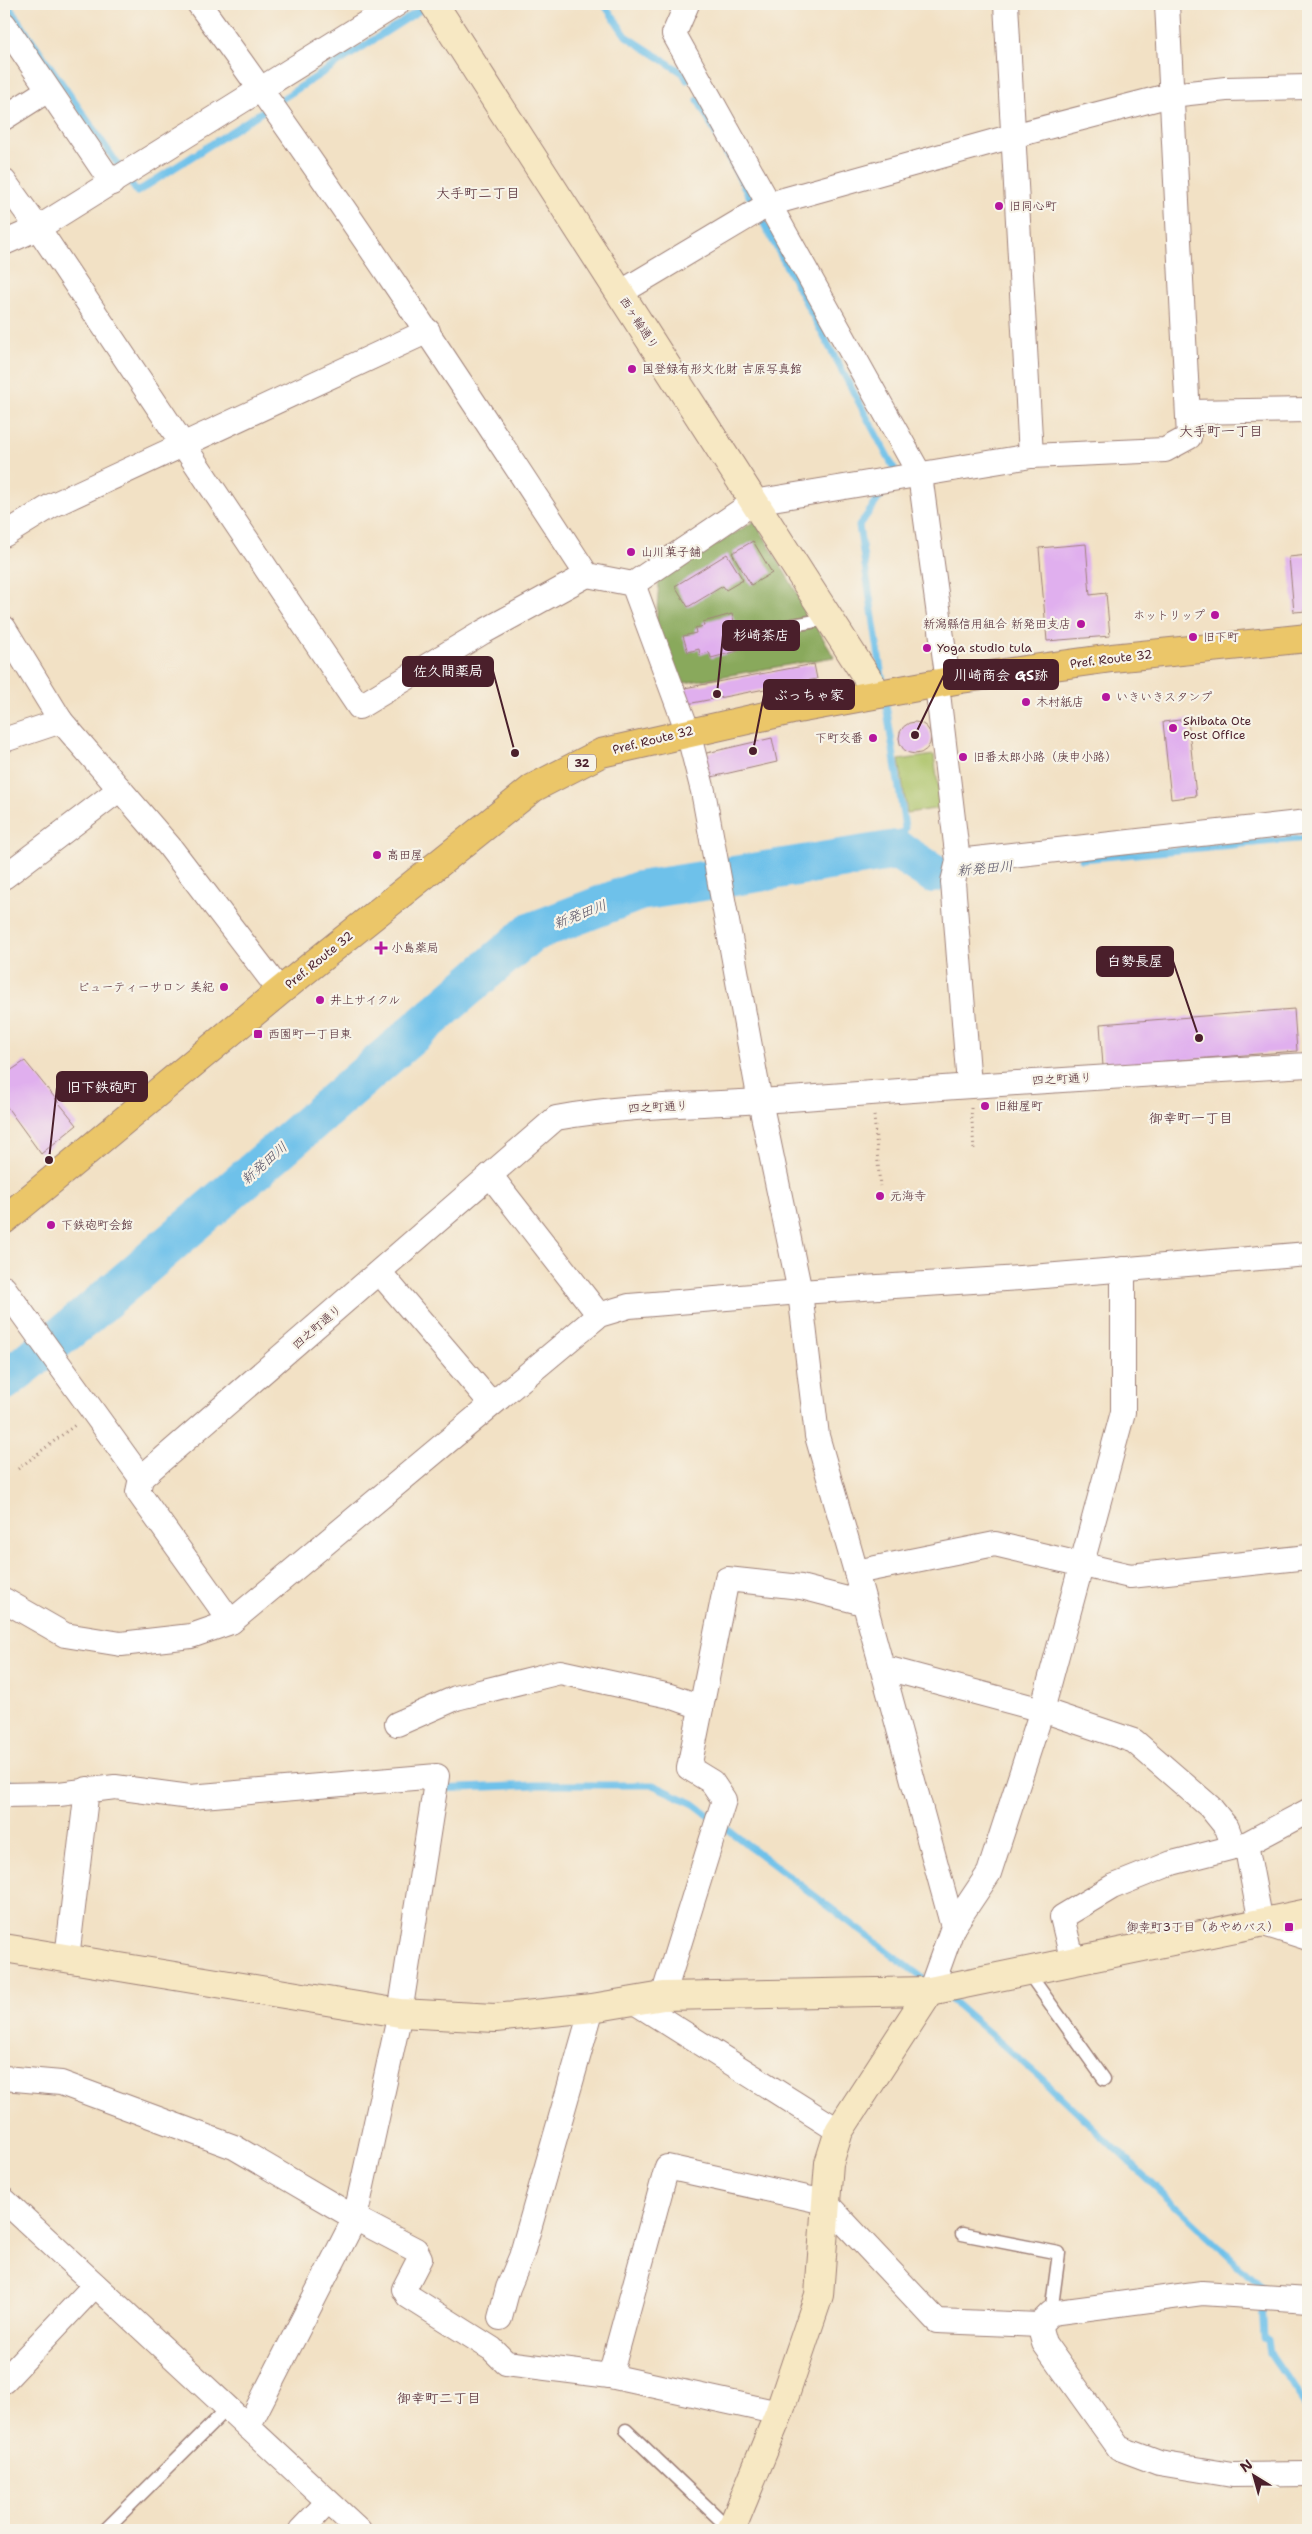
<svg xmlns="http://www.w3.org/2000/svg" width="1312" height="2534" viewBox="0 0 1312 2534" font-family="'Shantell Sans','Klee One',sans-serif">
<rect width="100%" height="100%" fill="#f7f3e8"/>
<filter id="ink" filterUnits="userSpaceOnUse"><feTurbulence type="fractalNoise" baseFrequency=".02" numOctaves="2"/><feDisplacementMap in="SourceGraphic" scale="10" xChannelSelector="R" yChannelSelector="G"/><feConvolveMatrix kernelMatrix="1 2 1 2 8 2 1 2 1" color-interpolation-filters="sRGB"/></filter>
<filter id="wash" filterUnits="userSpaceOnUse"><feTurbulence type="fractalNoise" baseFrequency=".0096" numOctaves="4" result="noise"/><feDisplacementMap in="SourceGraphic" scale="20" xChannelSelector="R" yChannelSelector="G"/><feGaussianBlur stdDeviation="1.12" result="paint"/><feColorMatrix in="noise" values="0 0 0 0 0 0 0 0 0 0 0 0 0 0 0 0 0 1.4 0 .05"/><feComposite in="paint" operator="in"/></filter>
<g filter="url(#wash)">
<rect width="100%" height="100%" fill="#f2e1c5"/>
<polygon fill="#acc368" stroke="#7b714a" points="934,755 941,808 907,813 899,760"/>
<polygon fill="#89a95c" stroke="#6a6444" points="755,521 834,657 673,685 656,628 659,579"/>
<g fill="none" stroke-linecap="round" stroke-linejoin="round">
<g stroke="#6ec1ea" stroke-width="7">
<polyline points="7,4 137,192 428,5"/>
<polyline points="604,4 626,36 683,73 687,80"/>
<polyline points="698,100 897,474"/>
<polyline points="883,683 859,526 887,487"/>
<polyline points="885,698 905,828 897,850"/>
<polyline points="1082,859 1308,838"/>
<polyline points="933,873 952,871"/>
<polyline points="4,1782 21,1785"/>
<polyline points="438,1789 535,1785 653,1785 694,1804 928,1982"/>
<polyline points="947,1996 1043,2080 1261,2287 1264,2338 1268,2340 1270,2354 1308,2409"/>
</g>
<polyline stroke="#6ec1ea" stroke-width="40" points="4,1381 84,1318 530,933 639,891 897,850 933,873"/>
</g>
<g id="blocks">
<g fill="#e0afee">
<polygon points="753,541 772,573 751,585 732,553"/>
<polygon points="1086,544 1090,595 1106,593 1110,636 1047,641 1039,548"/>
<polygon points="727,554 743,580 726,590 723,586 688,607 675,586"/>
<polygon points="1308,555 1308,611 1294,612 1289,557"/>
<polygon points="732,614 736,628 747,625 751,642 740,644 742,650 711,658 709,652 700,655 699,649 688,652 683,636 696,633 695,628 704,626 703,622"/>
<polygon points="814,664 817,679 682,705 679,689"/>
<polygon points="1188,719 1196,796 1171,799 1163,722"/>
<circle cx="915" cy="738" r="16"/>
<polygon points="772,738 777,762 703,779 698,755"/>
<polygon points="1294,1009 1297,1051 1103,1066 1100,1024"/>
<polygon points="25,1061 77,1125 41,1154 4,1103 4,1075"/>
</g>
</g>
</g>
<g filter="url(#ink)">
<use href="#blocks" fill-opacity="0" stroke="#9e8078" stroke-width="1"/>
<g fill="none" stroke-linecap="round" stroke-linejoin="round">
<g stroke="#9e8078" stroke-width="15">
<g id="lane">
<polyline points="752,632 816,621"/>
<polyline points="1027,1971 1104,2079"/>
<polyline points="962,2234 1059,2253 1051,2313"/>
<polyline points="626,2430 731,2530"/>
<polyline points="105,2530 228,2408"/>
</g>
</g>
<g stroke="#9e8078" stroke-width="26">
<g id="street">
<path d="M 199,4 C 335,190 461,382 587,575 L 633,584 L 688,732 L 703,791 L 760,1101 L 800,1292 L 817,1436 L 856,1572 L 953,1927 L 930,1991"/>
<polyline points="687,4 674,34 920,475 948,682"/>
<polyline points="1006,4 1031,456"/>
<polyline points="4,24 112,183"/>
<polyline points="4,118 48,90"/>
<polyline points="4,181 38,228 359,707 483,632 587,575"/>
<polyline points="4,243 38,228 397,4"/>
<polyline points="620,293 769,204 1013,136 1171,95 1226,89 1308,87"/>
<polyline points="1188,412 1308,410"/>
<polyline points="4,535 51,506 428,331"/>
<polyline points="633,584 754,502 1031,456 1165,450 1189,437 1167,4"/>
<polyline points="4,628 61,721 169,846 280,991"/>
<polyline points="937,685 958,861 953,882 969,1085"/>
<polyline points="4,740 61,721"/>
<polyline points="958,861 1308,822"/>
<polyline points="4,877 120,789"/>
<polyline points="490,1175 599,1315"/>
<polyline points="380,1273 491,1403"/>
<polyline points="4,1288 141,1478 138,1492 231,1622"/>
<path d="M 141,1478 L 556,1118 C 633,1104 712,1105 790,1099 C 962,1086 1135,1075 1308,1065"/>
<polyline points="856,1572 995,1544 1130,1576 1308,1557"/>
<polyline points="4,1600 65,1635 121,1644 191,1636 231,1622 599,1315 629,1306 800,1292 1020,1278 1308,1254"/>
<polyline points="882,1667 1042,1710 1134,1741 1210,1807 1227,1828 1234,1847"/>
<polyline points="397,1724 456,1698 560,1672 670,1696 701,1707"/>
<polyline points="4,1795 59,1794 115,1787 190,1797 437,1776 400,2013 355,2218 248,2427"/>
<polyline points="1246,1844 1261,1923 1308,1938"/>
<polyline points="953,1927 989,1873 1042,1710 1123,1412 1123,1269"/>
<polyline points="67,1958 87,1789"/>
<polyline points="1073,1962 1062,1917 1112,1887 1172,1863 1246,1844 1308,1811"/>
<polyline points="663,1996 724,1800 712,1782 689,1768 727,1579 801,1587 863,1603"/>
<polyline points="633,2001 839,2131"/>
<polyline points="4,2078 61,2083 234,2147 355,2218 416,2250 420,2258 404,2289 408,2296 492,2349 506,2363 610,2376"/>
<polyline points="4,2200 359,2530"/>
<polyline points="500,2318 508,2288 521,2257 592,2008"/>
<polyline points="1039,2325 1044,2343 1119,2448 1159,2463 1232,2475 1308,2474"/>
<polyline points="4,2381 95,2285"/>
<polyline points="779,2413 610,2376 667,2167 825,2202 937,2321 1039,2325 1051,2313 1202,2293 1308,2300"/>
<polyline points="301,2530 328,2502"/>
</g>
</g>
<g stroke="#9e8078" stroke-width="30">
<g id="secondary">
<polyline points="434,4 877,693"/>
<polyline points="4,1948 400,2013 495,2018 592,2008 663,1996 930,1991 1308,1913"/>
<polyline points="731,2530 779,2413 819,2295 829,2163 839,2131 930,1991"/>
</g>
</g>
<g stroke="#9e8078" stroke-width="30">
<polyline id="primary" points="4,1220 280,991 533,788 601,753 792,710 961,679 1112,658 1308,638"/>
</g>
<g stroke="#9e8078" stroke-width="3" stroke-dasharray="1 4" stroke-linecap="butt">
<polyline points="971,1108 974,1149"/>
<polyline points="874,1116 880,1186"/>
<polyline points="18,1469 75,1425"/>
</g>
<use href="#lane" stroke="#fff" stroke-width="12"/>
<use href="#street" stroke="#fff" stroke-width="24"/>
<use href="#secondary" stroke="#f7e8c3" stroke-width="28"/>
<use href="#primary" stroke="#ebc669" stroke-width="28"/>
</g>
</g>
<g fill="#b5179e" stroke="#f7f3e8" stroke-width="2">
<circle cx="999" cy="206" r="5"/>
<circle cx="632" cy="369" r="5"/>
<circle cx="631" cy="552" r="5"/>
<circle cx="1215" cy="615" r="5"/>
<circle cx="1081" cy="624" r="5"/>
<circle cx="1193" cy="637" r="5"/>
<circle cx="927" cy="648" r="5"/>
<circle cx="1106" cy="697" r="5"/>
<circle cx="1026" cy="702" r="5"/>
<circle cx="1173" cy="728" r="5"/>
<circle cx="873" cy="738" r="5"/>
<circle cx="963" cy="757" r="5"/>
<circle cx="377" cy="855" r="5"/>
<path d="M378.5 940.5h5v5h5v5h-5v5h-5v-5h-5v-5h5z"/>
<circle cx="224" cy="987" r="5"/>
<circle cx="320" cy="1000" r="5"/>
<rect x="253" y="1029" width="10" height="10" rx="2.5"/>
<circle cx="985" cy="1106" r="5"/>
<circle cx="880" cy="1196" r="5"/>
<circle cx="51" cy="1225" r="5"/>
<rect x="1284" y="1922" width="10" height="10" rx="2.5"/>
</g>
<g text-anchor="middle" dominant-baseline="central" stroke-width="4.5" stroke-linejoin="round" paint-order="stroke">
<rect fill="#f7f3e8" stroke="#7e5f64" stroke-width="1" x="568" y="754.5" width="28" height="17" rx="4"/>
<g font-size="11" font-weight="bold" fill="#4a1f2b">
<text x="582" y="763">32</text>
</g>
<g font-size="12" fill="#4a1f2b" stroke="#f7f3e8" text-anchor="start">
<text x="1009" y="206">旧同心町</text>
<text x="642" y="369">国登録有形文化財 吉原写真館</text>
<text x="641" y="552">山川菓子舗</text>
<text x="1205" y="615" text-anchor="end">ホットリップ</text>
<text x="1071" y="624" text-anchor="end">新潟縣信用組合 新発田支店</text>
<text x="1203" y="637">旧下町</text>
<text x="937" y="648">Yoga studio tula</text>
<text x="1116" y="697">いきいきスタンプ</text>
<text x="1036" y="702">木村紙店</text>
<text x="1183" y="721">Shibata Ote<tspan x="1183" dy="14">Post Office</tspan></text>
<text x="863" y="738" text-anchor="end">下町交番</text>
<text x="973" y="757">旧番太郎小路（庚申小路）</text>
<text x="387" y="855">高田屋</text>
<text x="391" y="948">小島薬局</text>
<text x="214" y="987" text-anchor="end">ビューティーサロン 美紀</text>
<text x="330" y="1000">井上サイクル</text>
<text x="268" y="1034">西園町一丁目東</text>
<text x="995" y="1106">旧紺屋町</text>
<text x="890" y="1196">元海寺</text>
<text x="61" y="1225">下鉄砲町会館</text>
<text x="1279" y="1927" text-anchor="end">御幸町3丁目（あやめバス）</text>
</g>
<g font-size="12" fill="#4a1f2b" stroke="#f7f3e8">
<text transform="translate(639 323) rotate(57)">西ヶ輪通り</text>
<text transform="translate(1111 659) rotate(-7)">Pref. Route 32</text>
<text transform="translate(653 740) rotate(-14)">Pref. Route 32</text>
<text transform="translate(319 960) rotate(-39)">Pref. Route 32</text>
<text transform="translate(1062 1079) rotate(-3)">四之町通り</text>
<text transform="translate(658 1107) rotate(-3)">四之町通り</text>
<text transform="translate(317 1327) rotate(-41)">四之町通り</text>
</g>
<g font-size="14" fill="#4a1f2b" stroke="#f7f3e8">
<text x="478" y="193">大手町二丁目</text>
<text x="1221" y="431">大手町一丁目</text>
<text x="1191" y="1118">御幸町一丁目</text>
<text x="439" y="2398">御幸町二丁目</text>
</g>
<g font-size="14" font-style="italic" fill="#555064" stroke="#f7f3e8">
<text transform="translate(985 868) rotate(-5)">新発田川</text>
<text transform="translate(580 914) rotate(-21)">新発田川</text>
<text transform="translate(264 1163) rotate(-41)">新発田川</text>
</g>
</g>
<path fill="none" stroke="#4a1f2b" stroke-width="2" d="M717 694L723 635M515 753L493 671M915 735L944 675M753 751L764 695M1199 1038L1173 961M49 1160L57 1087"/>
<g fill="#4a1f2b" stroke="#f7f3e8" stroke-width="2">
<circle cx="717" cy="694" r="5"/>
<circle cx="515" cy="753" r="5"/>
<circle cx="915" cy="735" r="5"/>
<circle cx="753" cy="751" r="5"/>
<circle cx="1199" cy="1038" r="5"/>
<circle cx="49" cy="1160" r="5"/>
</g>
<g fill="#4a1f2b" stroke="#4a1f2b" stroke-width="2">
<rect x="723" y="621" width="76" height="29" rx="5"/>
<rect x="403" y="657" width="90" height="29" rx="5"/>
<rect x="944" y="660" width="114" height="29" rx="5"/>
<rect x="764" y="680" width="90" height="29" rx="5"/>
<rect x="1097" y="947" width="76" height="29" rx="5"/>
<rect x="57" y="1072" width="90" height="29" rx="5"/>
</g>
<g font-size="14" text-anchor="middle" font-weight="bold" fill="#fff">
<text x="761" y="640">杉崎茶店</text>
<text x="448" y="676">佐久間薬局</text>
<text x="1001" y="680">川崎商会 GS跡</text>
<text x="809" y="700">ぶっちゃ家</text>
<text x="1135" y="966">白勢長屋</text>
<text x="102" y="1092">旧下鉄砲町</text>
</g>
<rect width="1312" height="2534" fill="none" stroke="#f7f3e8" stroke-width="20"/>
<g transform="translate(1254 2476) rotate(323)" stroke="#f7f3e8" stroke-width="4" paint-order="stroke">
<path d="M0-4L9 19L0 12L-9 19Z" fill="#4a1f2b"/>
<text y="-8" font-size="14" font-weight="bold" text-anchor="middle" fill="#4a1f2b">N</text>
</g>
</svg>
